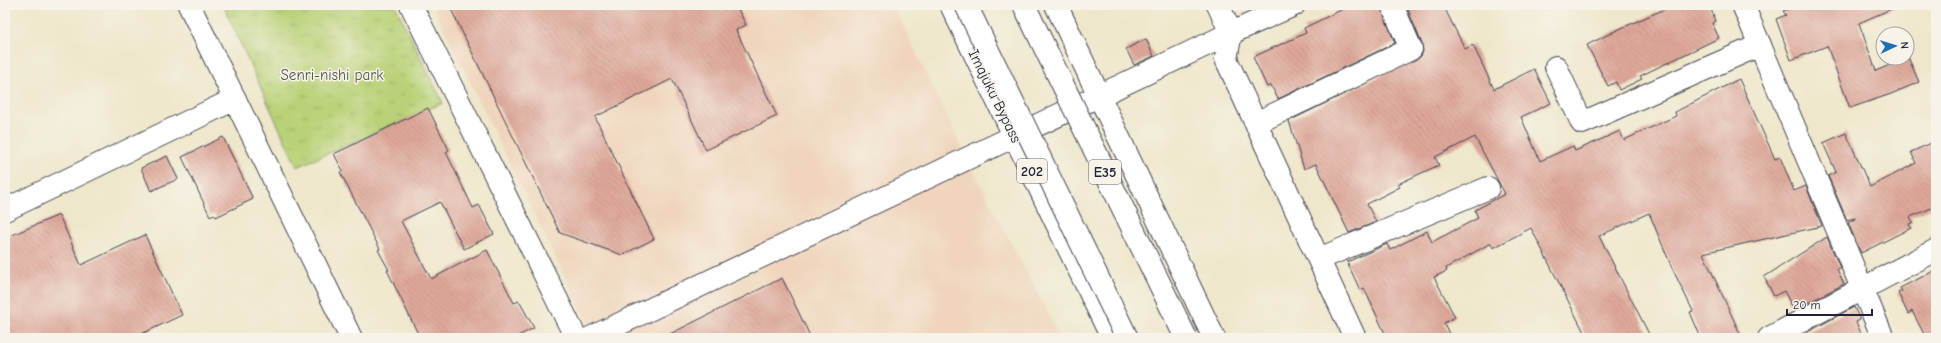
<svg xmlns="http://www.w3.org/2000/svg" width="1941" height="343" viewBox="0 0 1941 343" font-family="'Comic Neue',sans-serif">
<defs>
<pattern id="park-tufts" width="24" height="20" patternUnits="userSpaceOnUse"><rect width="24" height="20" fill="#b9d277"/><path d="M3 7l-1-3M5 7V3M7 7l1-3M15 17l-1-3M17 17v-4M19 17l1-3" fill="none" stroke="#9fb468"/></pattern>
<pattern id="building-back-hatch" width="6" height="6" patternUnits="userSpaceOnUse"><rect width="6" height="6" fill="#dea799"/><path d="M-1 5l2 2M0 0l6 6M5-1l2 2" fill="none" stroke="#be8f85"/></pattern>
</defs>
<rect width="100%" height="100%" fill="#f7f3e8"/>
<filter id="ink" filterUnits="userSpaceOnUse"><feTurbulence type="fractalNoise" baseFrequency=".025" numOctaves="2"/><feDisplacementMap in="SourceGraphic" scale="8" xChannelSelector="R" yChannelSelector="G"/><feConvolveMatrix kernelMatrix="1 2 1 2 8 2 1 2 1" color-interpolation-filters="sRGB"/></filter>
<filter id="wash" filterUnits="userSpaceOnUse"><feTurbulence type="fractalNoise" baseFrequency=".012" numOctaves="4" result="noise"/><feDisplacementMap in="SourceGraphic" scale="16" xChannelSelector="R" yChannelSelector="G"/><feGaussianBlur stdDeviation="0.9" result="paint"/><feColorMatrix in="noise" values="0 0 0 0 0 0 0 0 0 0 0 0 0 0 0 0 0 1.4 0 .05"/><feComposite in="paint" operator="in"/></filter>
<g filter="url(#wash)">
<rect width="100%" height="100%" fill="#eee7cb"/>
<polygon fill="#f0d5bc" points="432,5 893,5 977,178 1061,338 595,338"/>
<polygon fill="url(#park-tufts)" stroke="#6e7a59" points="223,5 395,5 443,103 297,167"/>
<g id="blocks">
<g fill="url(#building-back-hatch)">
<polygon points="449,5 736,5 746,25 736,30 777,116 706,150 672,79 595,117 654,239 622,255 560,233"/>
<polygon points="1351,5 1380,5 1395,43 1278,99 1271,85 1267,87 1253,57 1306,33 1304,28"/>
<polygon points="1406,5 1443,5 1465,49 1473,45 1494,89 1534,69 1551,103 1521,117 1540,161 1573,146 1575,151 1620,131 1624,140 1676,116 1675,112 1739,79 1775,159 1780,157 1794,191 1806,186 1822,226 1703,253 1742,338 1701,338 1690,312 1693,311 1672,268 1649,213 1599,236 1651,338 1587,338 1531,228 1493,248 1491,243 1446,268 1447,271 1434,277 1455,317 1444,323 1451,338 1387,338 1364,288 1360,290 1347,262 1387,244 1390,250 1427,231 1432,242 1478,218 1475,210 1505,194 1475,137 1435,157 1439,165 1398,184 1400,187 1367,204 1376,222 1349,233 1316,164 1304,169 1289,121 1421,56 1423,51 1422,44"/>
<polygon points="1674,5 1709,5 1716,21 1712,23 1719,38 1640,76 1642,79 1619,90 1616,82 1608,86 1587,45 1617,30"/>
<polygon points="1798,5 1900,5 1859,23 1876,71 1908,57 1919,82 1891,94 1850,108 1827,46 1791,60 1776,19 1786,15 1783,11"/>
<polygon points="1146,39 1154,56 1134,65 1126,49"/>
<polygon points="428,108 449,150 446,152 473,208 479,205 494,234 464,249 440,202 401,221 431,279 487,250 514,303 519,301 534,328 514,338 420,338 387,270 389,270 378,250 380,249 340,172 343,171 334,154"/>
<polygon points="1846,133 1870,187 1916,163 1911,152 1936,141 1936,211 1934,207 1910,217 1913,222 1909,224 1911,228 1861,253 1848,223 1856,218 1847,220 1828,176 1836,172 1823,143"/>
<polygon points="223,137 253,199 216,217 214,214 210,216 182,157"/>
<polygon points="167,156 178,179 151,191 141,168"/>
<polygon points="59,215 81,265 145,235 182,315 133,338 5,338 5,238"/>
<polygon points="1827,237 1840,268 1837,269 1844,284 1794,310 1784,291 1774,296 1764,277"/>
<polygon points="1936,270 1936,338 1926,338 1912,311 1908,314 1898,293 1902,291 1900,288"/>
<polygon points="782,278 811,338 662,338"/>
<polygon points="1854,307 1860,320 1856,322 1863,338 1809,338 1806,333"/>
</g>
</g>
</g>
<g filter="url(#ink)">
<use href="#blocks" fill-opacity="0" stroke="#414051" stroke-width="1"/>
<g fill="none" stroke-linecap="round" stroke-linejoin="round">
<g stroke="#414051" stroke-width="24">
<g id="street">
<polyline points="189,5 351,338"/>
<polyline points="411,5 576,338"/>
<polyline points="1218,5 1231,33 1226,59 1355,338"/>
<polyline points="1743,5 1883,338"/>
<polyline points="1556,67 1582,123 1760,45"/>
<polyline points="1256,123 1411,49 1392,5"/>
<polyline points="5,210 235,99"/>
<polyline points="1319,259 1488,188"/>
<polyline points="590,338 1231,33 1294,5"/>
<polyline points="1769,338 1936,250"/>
</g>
</g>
<g stroke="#414051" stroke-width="24">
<g id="highway">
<polyline points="951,5 1112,338"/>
<polyline points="1056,5 1214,338"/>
</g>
</g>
<use href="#street" stroke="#fff" stroke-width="22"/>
<use href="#highway" stroke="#fff" stroke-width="22"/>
<g stroke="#414051" stroke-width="24" stroke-linecap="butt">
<g id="highway-bridge">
<polyline points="966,5 1127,338"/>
<polyline points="1024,5 1186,338"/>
</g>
</g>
<use href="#highway-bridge" stroke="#fff" stroke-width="22"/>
</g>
</g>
<g text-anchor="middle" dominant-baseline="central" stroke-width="3" stroke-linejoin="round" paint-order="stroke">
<g fill="#f7f3e8" stroke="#62616f" stroke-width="1">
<rect x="1017" y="159" width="30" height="24" rx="3"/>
<rect x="1089" y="160" width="32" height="24" rx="3"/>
</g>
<g font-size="14" font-weight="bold" fill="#22223b">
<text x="1032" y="171">202</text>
<text x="1105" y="172">E35</text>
</g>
<g font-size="15" fill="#4f574d" stroke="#f7f3e8">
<text x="332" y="75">Senri-nishi park</text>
</g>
<g font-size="15" fill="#22223b" stroke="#f7f3e8">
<text transform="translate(995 96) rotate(64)">Imajuku Bypass</text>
</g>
</g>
<rect width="1941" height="343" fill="none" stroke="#f7f3e8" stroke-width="20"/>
<g transform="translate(1895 46) rotate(86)"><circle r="19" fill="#f7f3e8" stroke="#a29fa3"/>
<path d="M0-3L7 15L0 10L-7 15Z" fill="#1f6fb2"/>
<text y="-6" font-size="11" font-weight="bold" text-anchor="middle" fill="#22223b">N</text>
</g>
<path d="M1787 309v6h85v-6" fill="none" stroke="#22223b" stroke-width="2"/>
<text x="1793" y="309" font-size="12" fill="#22223b" stroke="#f7f3e8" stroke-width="3" paint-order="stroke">20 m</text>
</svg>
